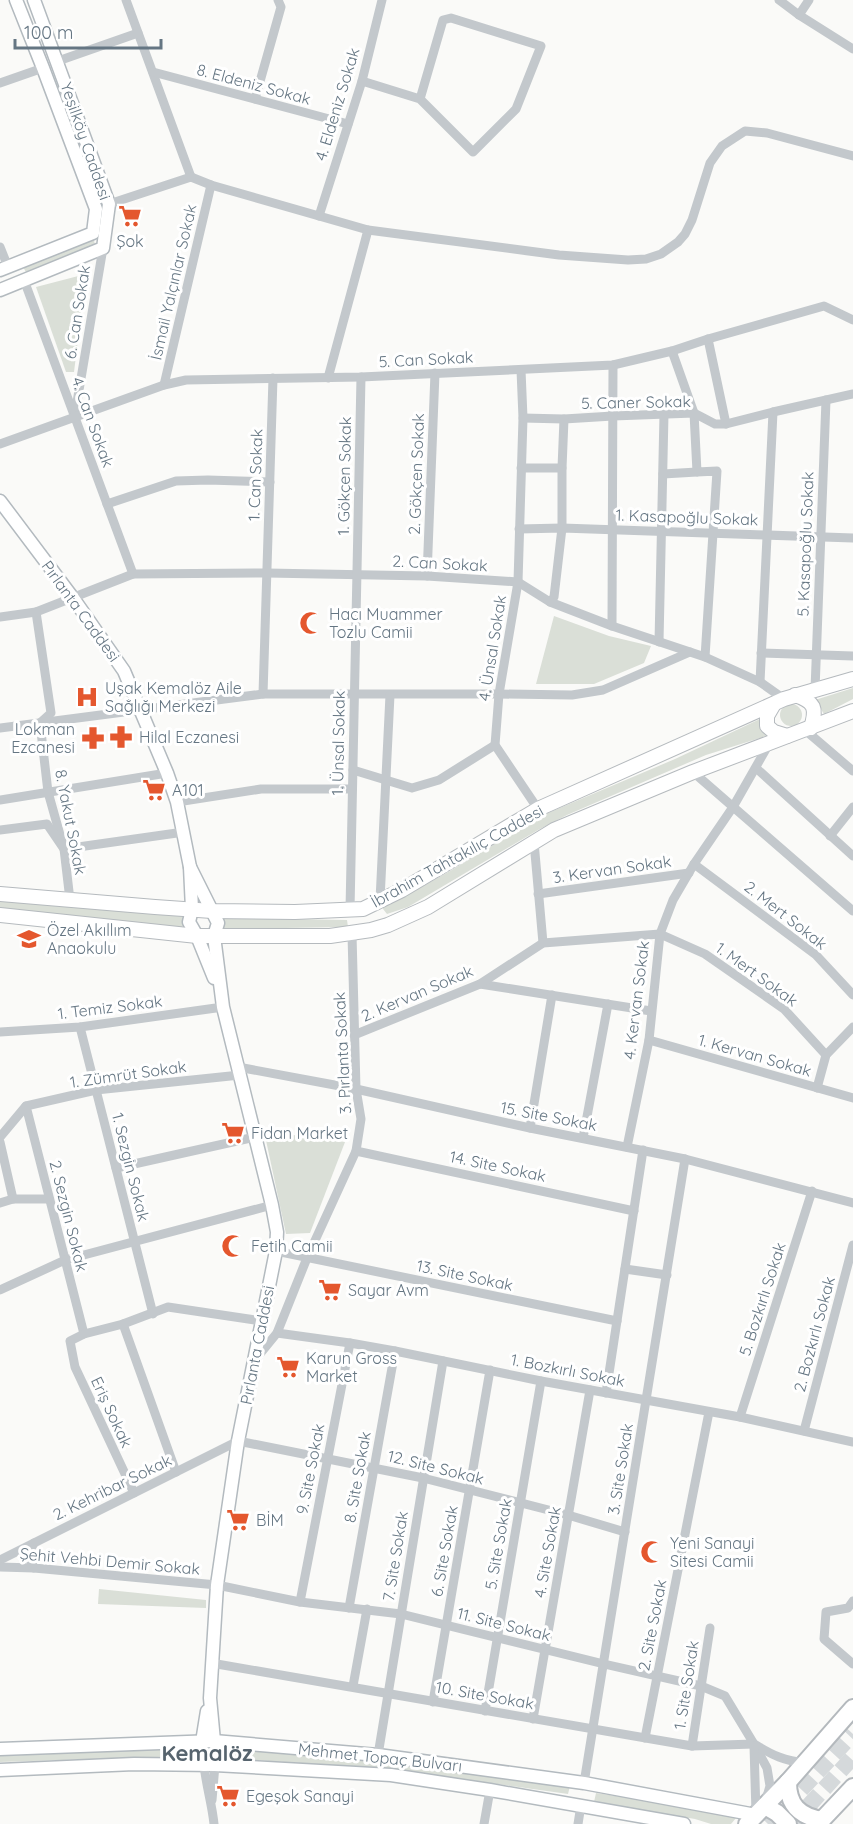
<svg xmlns="http://www.w3.org/2000/svg" width="853" height="1824" viewBox="0 0 853 1824" font-family="Quicksand,sans-serif">
<rect width="100%" height="100%" fill="#fafaf8"/>
<g fill="#dadfd7">
<polygon points="94,240 95,245 26,272 23,267"/>
<polygon points="86,274 74,372 66,372 36,287"/>
<polygon points="554,616 609,636 651,646 644,663 594,684 536,684"/>
<polygon points="853,688 853,699 824,714 815,700"/>
<circle cx="791" cy="715" r="11"/>
<polygon points="760,719 766,736 706,755 567,815 538,830 408,907 387,914 383,909 383,905 407,895 450,871 541,816 675,759"/>
<polygon points="0,899 182,915 184,922 182,928 0,908"/>
<polygon points="222,918 347,920 348,927 222,929"/>
<polygon points="264,1131 345,1142 310,1233 286,1234"/>
<polygon points="99,1589 206,1600 206,1608 98,1604"/>
<polygon points="188,1748 188,1756 0,1762 0,1756"/>
<polygon points="224,1748 396,1763 570,1786 568,1794 391,1769 225,1758"/>
<polygon points="596,1793 683,1806 736,1818 731,1824 711,1824 695,1819 594,1802"/>
</g>
<g fill="none" stroke-linecap="round" stroke-linejoin="round">
<g stroke="#d5d9db" stroke-width="16" stroke-dasharray="16 8" stroke-linecap="butt">
<polyline points="768,1824 798,1793 853,1734"/>
<polyline points="792,1824 853,1757"/>
</g>
<g stroke="#b3babf" stroke-width="15">
<g id="secondary">
<polyline points="0,270 93,233 96,209 43,68 16,0"/>
<polyline points="0,290 103,248 109,204 34,0"/>
<polyline points="0,501 73,598 124,671 167,773 177,802 190,867 192,909 189,922 197,936 214,978"/>
<polyline points="190,867 218,923 214,936 223,1007 272,1205 277,1232 276,1251 238,1441 217,1585 210,1698 214,1741 219,1751 218,1758 215,1765"/>
<polyline points="0,1749 214,1741 378,1755 584,1783 756,1815"/>
<polyline points="204,1765 197,1759 196,1752 202,1742 207,1711"/>
<polyline points="0,1770 134,1764 215,1765 391,1775 490,1790 684,1824"/>
</g>
</g>
<g stroke="#b5babe" stroke-width="16">
<g id="primary">
<path d="M 795,695 C 815,702 817,708 811,728"/>
<polyline points="774,704 767,716 767,726 774,732 787,736"/>
<polyline points="0,894 155,907 212,911 295,912 363,909 402,890 538,809 556,801 784,699 853,679"/>
<polyline points="0,915 197,936 330,936 371,930 388,925 428,907 554,830 693,772 853,711"/>
</g>
</g>
<g stroke="#b4b9bd" stroke-width="20">
<g id="highway">
<path d="M 788,1782 C 788,1805 799,1816 822,1820"/>
<polyline points="765,1806 777,1813 788,1824"/>
<polyline points="747,1824 788,1782 853,1708"/>
<polyline points="818,1824 853,1787"/>
</g>
</g>
<g stroke="#c3c8cc" stroke-width="9">
<polyline points="126,0 191,177"/>
<polyline points="779,0 799,15 853,49"/>
<polyline points="799,15 809,0"/>
<polyline points="58,61 138,33"/>
<polyline points="153,72 348,124"/>
<polyline points="362,81 420,99 473,152 516,109 541,46 451,18 443,20 420,99"/>
<polyline points="0,83 43,68"/>
<polyline points="255,99 281,7 278,0"/>
<polyline points="191,177 211,185 368,230 559,255 628,260 646,259 661,254 678,242 685,234 692,220 710,163 722,146 745,131 767,133 853,156"/>
<polyline points="109,204 191,177"/>
<polyline points="319,216 362,81 382,0"/>
<polyline points="0,247 8,267"/>
<polyline points="24,280 133,574"/>
<polyline points="708,339 726,424"/>
<polyline points="672,351 694,413 697,472 717,471 705,657"/>
<polyline points="521,370 523,418 518,582 499,694 495,745 538,809"/>
<polyline points="328,378 368,230"/>
<polyline points="164,385 211,185"/>
<polyline points="75,414 103,248"/>
<polyline points="523,418 564,419 613,416 694,413 715,424 726,424 773,412 853,394"/>
<polyline points="0,444 164,385 186,380 361,377 613,365 672,351 708,339 824,306 853,320"/>
<polyline points="521,468 562,468"/>
<polyline points="663,474 697,472"/>
<polyline points="107,504 176,481 208,480 270,482"/>
<polyline points="519,529 562,528 853,538"/>
<polyline points="427,576 435,373"/>
<polyline points="550,602 554,597 562,528 562,468 564,419"/>
<polyline points="36,612 51,713 40,723 48,792 64,849 70,900"/>
<polyline points="0,617 36,612 133,574 267,573 427,576 518,582 550,602 612,626 705,657 760,682 784,699"/>
<polyline points="612,626 613,365"/>
<polyline points="659,642 664,414"/>
<polyline points="761,653 853,656"/>
<polyline points="760,682 773,412"/>
<polyline points="815,690 826,400"/>
<polyline points="263,694 273,378"/>
<polyline points="0,728 263,694 499,694 572,695 603,690 690,652"/>
<polyline points="805,730 853,771"/>
<polyline points="756,768 853,856"/>
<polyline points="353,770 412,788 439,780 495,745"/>
<polyline points="693,772 853,911"/>
<polyline points="0,800 167,773"/>
<polyline points="177,802 261,789 352,789"/>
<polyline points="0,830 47,824 64,849 184,832"/>
<polyline points="830,836 853,807"/>
<polyline points="534,842 543,943"/>
<polyline points="694,864 816,955 853,995"/>
<polyline points="538,894 689,873"/>
<polyline points="380,900 390,695"/>
<polyline points="350,910 361,377"/>
<polyline points="480,984 651,1011"/>
<polyline points="80,1027 153,1314"/>
<polyline points="0,1032 80,1027 223,1007"/>
<polyline points="354,1035 480,984 543,943 660,934 705,954 784,1009 826,1055"/>
<polyline points="649,1040 853,1098"/>
<polyline points="238,1067 356,1089 530,1128 685,1159 853,1203"/>
<polyline points="817,1088 826,1055 853,1027"/>
<polyline points="26,1106 84,1334"/>
<polyline points="530,1128 552,995"/>
<polyline points="0,1137 26,1106 96,1090 240,1075"/>
<polyline points="583,1138 608,1004"/>
<polyline points="0,1142 13,1199"/>
<polyline points="627,1147 649,1040 660,934 673,900 694,864 733,807 770,742"/>
<polyline points="356,1151 634,1211"/>
<polyline points="116,1168 255,1137"/>
<polyline points="0,1203 13,1199 49,1199"/>
<polyline points="276,1251 617,1321"/>
<polyline points="625,1269 667,1275"/>
<polyline points="0,1290 65,1260 272,1205"/>
<polyline points="123,1324 176,1472"/>
<polyline points="277,1333 350,1343 395,1351 541,1381 740,1417 853,1442"/>
<polyline points="255,1360 277,1333 307,1258 356,1151 361,1119 356,1089 352,934"/>
<polyline points="606,1393 643,1150"/>
<polyline points="740,1417 812,1191"/>
<polyline points="804,1431 853,1245"/>
<polyline points="134,1493 75,1367 70,1341 84,1334 123,1324 168,1307 262,1321"/>
<polyline points="34,1543 28,1555 34,1568"/>
<polyline points="0,1560 238,1441 423,1478 568,1515 625,1532"/>
<polyline points="0,1567 34,1568 217,1585 300,1602 401,1614 604,1664 701,1686 725,1696 754,1744 767,1768 770,1786 766,1800"/>
<polyline points="853,1601 848,1608 826,1612 824,1639 853,1664"/>
<polyline points="300,1602 350,1343"/>
<polyline points="349,1608 395,1351"/>
<polyline points="211,1663 692,1746 754,1744"/>
<polyline points="353,1686 367,1609"/>
<polyline points="433,1702 490,1370"/>
<polyline points="485,1711 541,1381"/>
<polyline points="533,1719 590,1390"/>
<polyline points="645,1738 709,1412"/>
<path d="M 756,1745 C 772,1755 785,1761 805,1763"/>
<polyline points="692,1746 710,1628"/>
<polyline points="754,1746 756,1813"/>
<polyline points="378,1755 443,1361"/>
<path d="M 204,1765 C 206,1785 212,1804 214,1824"/>
<polyline points="584,1783 685,1159"/>
<polyline points="212,1800 215,1765"/>
<polyline points="484,1824 490,1790"/>
<polyline points="578,1824 581,1805"/>
</g>
<use href="#secondary" stroke="#fff" stroke-width="12"/>
<use href="#primary" stroke="#fff" stroke-width="14"/>
<use href="#highway" stroke="#fff" stroke-width="16"/>
</g>
<defs>
<g id="supermarket-bare" transform="scale(1.8)"><path d="M-6-5.5h2.5l.6 2H6L4.5 2H-2.5L-4.4-4H-6ZM-1.5 3.2a1.3 1.3 0 1 0 .1 0ZM3 3.2a1.3 1.3 0 1 0 .1 0Z" fill="#e4572e" stroke="#fff" stroke-width="2.5" paint-order="stroke"/></g>
<g id="mosque-bare" transform="scale(1.8)"><path d="M3.5-4.9A6 6 0 1 0 3.5 4.9A5 5 0 1 1 3.5-4.9Z" fill="#e4572e" stroke="#fff" stroke-width="2.5" paint-order="stroke"/></g>
<g id="hospital-bare" transform="scale(1.8)"><path d="M-5-5h3v3.5h4V-5h3V5h-3V1.5h-4V5h-3Z" fill="#e4572e" stroke="#fff" stroke-width="2.5" paint-order="stroke"/></g>
<g id="pharmacy-bare" transform="scale(1.8)"><path d="M-2-6h4v4h4v4h-4v4h-4v-4h-4v-4h4Z" fill="#e4572e" stroke="#fff" stroke-width="2.5" paint-order="stroke"/></g>
<g id="school-bare" transform="scale(1.8)"><path d="M0-5L7-2L0 1L-7-2ZM-4 1L0 2.5L4 1V4Q0 6-4 4Z" fill="#e4572e" stroke="#fff" stroke-width="2.5" paint-order="stroke"/></g>
</defs>
<g fill-rule="evenodd">
<use href="#supermarket-bare" x="130" y="216"/>
<use href="#mosque-bare" x="311" y="623"/>
<use href="#hospital-bare" x="87" y="697"/>
<use href="#pharmacy-bare" x="121" y="737"/>
<use href="#pharmacy-bare" x="93" y="738"/>
<use href="#supermarket-bare" x="154" y="790"/>
<use href="#school-bare" x="29" y="939"/>
<use href="#supermarket-bare" x="233" y="1133"/>
<use href="#mosque-bare" x="233" y="1246"/>
<use href="#supermarket-bare" x="330" y="1290"/>
<use href="#supermarket-bare" x="288" y="1367"/>
<use href="#supermarket-bare" x="238" y="1520"/>
<use href="#mosque-bare" x="652" y="1552"/>
<use href="#supermarket-bare" x="228" y="1796"/>
</g>
<g text-anchor="middle" dominant-baseline="central" stroke-width="6" stroke-linejoin="round" paint-order="stroke">
<g font-size="16" fill="#657683" stroke="#fff">
<text transform="translate(254 84) rotate(15)">8. Eldeniz Sokak</text>
<text transform="translate(337 104) rotate(-73)">4. Eldeniz Sokak</text>
<text transform="translate(86 141) rotate(71)">Yeşilköy Caddesi</text>
<text transform="translate(173 282) rotate(-77)">İsmail Yalçınlar Sokak</text>
<text transform="translate(77 312) rotate(-81)">6. Can Sokak</text>
<text transform="translate(426 359) rotate(-3)">5. Can Sokak</text>
<text transform="translate(636 402) rotate(-1)">5. Caner Sokak</text>
<text transform="translate(93 422) rotate(70)">4. Can Sokak</text>
<text transform="translate(416 474) rotate(-88)">2. Gökçen Sokak</text>
<text transform="translate(255 475) rotate(-88)">1. Can Sokak</text>
<text transform="translate(344 476) rotate(-89)">1. Gökçen Sokak</text>
<text transform="translate(687 517) rotate(2)">1. Kasapoğlu Sokak</text>
<text transform="translate(805 544) rotate(-88)">5. Kasapoğlu Sokak</text>
<text transform="translate(440 563) rotate(3)">2. Can Sokak</text>
<text transform="translate(81 611) rotate(54)">Pırlanta Caddesi</text>
<text transform="translate(492 648) rotate(-81)">4. Ünsal Sokak</text>
<text transform="translate(338 743) rotate(-89)">1. Ünsal Sokak</text>
<text transform="translate(71 822) rotate(79)">8. Yakut Sokak</text>
<text transform="translate(457 856) rotate(-29)">İbrahim Tahtakılıç Caddesi</text>
<text transform="translate(612 869) rotate(-8)">3. Kervan Sokak</text>
<text transform="translate(786 915) rotate(38)">2. Mert Sokak</text>
<text transform="translate(757 974) rotate(36)">1. Mert Sokak</text>
<text transform="translate(417 993) rotate(-23)">2. Kervan Sokak</text>
<text transform="translate(636 1000) rotate(-83)">4. Kervan Sokak</text>
<text transform="translate(110 1007) rotate(-7)">1. Temiz Sokak</text>
<text transform="translate(342 1053) rotate(-93)">3. Pırlanta Sokak</text>
<text transform="translate(755 1055) rotate(16)">1. Kervan Sokak</text>
<text transform="translate(128 1074) rotate(-8)">1. Zümrüt Sokak</text>
<text transform="translate(549 1116) rotate(11)">15. Site Sokak</text>
<text transform="translate(498 1166) rotate(12)">14. Site Sokak</text>
<text transform="translate(131 1167) rotate(76)">1. Sezgin Sokak</text>
<text transform="translate(69 1216) rotate(76)">2. Sezgin Sokak</text>
<text transform="translate(465 1275) rotate(12)">13. Site Sokak</text>
<text transform="translate(762 1299) rotate(-72)">5. Bozkırlı Sokak</text>
<text transform="translate(814 1334) rotate(-75)">2. Bozkırlı Sokak</text>
<text transform="translate(257 1345) rotate(-79)">Pırlanta Caddesi</text>
<text transform="translate(568 1370) rotate(11)">1. Bozkırlı Sokak</text>
<text transform="translate(112 1412) rotate(65)">Eriş Sokak</text>
<text transform="translate(436 1467) rotate(14)">12. Site Sokak</text>
<text transform="translate(310 1469) rotate(-79)">9. Site Sokak</text>
<text transform="translate(620 1469) rotate(-81)">3. Site Sokak</text>
<text transform="translate(357 1477) rotate(-80)">8. Site Sokak</text>
<text transform="translate(112 1487) rotate(-26)">2. Kehribar Sokak</text>
<text transform="translate(498 1544) rotate(-80)">5. Site Sokak</text>
<text transform="translate(444 1551) rotate(-80)">6. Site Sokak</text>
<text transform="translate(547 1552) rotate(-80)">4. Site Sokak</text>
<text transform="translate(395 1556) rotate(-81)">7. Site Sokak</text>
<text transform="translate(110 1561) rotate(5)">Şehit Vehbi Demir Sokak</text>
<text transform="translate(504 1624) rotate(14)">11. Site Sokak</text>
<text transform="translate(652 1625) rotate(-79)">2. Site Sokak</text>
<text transform="translate(686 1685) rotate(-81)">1. Site Sokak</text>
<text transform="translate(485 1695) rotate(10)">10. Site Sokak</text>
<text transform="translate(380 1757) rotate(6)">Mehmet Topaç Bulvarı</text>
</g>
<g font-size="16" fill="#657683" stroke="#fff" text-anchor="start">
<text x="130" y="241" text-anchor="middle">Şok</text>
<text x="329" y="614">Hacı Muammer<tspan x="329" dy="18">Tozlu Camii</tspan></text>
<text x="105" y="688">Uşak Kemalöz Aile<tspan x="105" dy="18">Sağlığı Merkezi</tspan></text>
<text x="75" y="729" text-anchor="end">Lokman<tspan x="75" dy="18">Ezcanesi</tspan></text>
<text x="139" y="737">Hilal Eczanesi</text>
<text x="172" y="790">A101</text>
<text x="47" y="930">Özel Akıllım<tspan x="47" dy="18">Anaokulu</tspan></text>
<text x="251" y="1133">Fidan Market</text>
<text x="251" y="1246">Fetih Camii</text>
<text x="348" y="1290">Sayar Avm</text>
<text x="306" y="1358">Karun Gross<tspan x="306" dy="18">Market</tspan></text>
<text x="256" y="1520">BİM</text>
<text x="670" y="1543">Yeni Sanayi<tspan x="670" dy="18">Sitesi Camii</tspan></text>
<text x="246" y="1796">Egeşok Sanayi</text>
</g>
<g font-size="22" font-weight="bold" fill="#57646e" stroke="#fff">
<text x="207" y="1753">Kemalöz</text>
</g>
</g>
<path d="M15 39v9h146v-9" fill="none" stroke="#657683" stroke-width="3"/>
<text x="24" y="39" font-size="18" fill="#657683" stroke="#ffffff" stroke-width="4.5" paint-order="stroke">100 m</text>
</svg>
